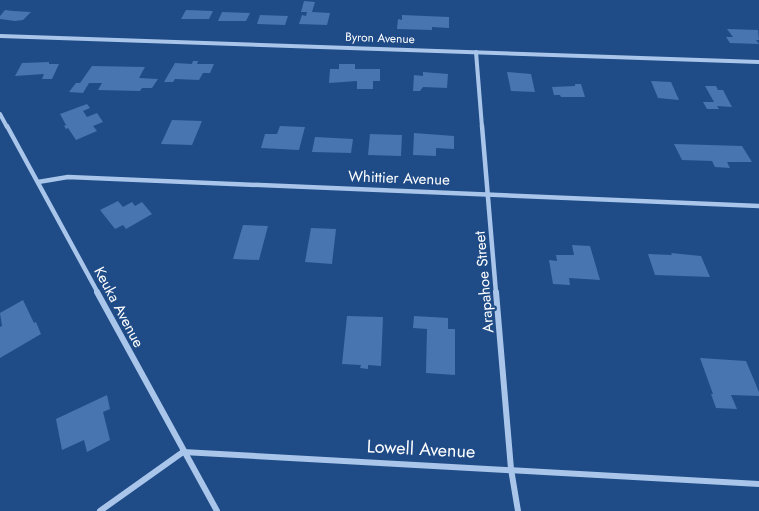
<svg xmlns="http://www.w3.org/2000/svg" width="759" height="511" viewBox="0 0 759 511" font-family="Jost,sans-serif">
<rect width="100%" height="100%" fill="#1f4b87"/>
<g fill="#4875af">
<polygon points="304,1 315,2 312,12 330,13 327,25 299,24 302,15 306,16 307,12 301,12"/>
<polygon points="5,10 13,11 31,12 23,20 15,21 0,19 0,16"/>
<polygon points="186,10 213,11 209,19 181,19"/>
<polygon points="222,12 250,13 246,21 218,21"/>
<polygon points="260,15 288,16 285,25 257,24"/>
<polygon points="402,15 449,17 449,28 432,27 432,30 397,29 398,19 402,20"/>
<polygon points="727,29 758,30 759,40 756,40 759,44 730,43 726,37 733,37"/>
<polygon points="193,61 198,61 197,64 214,64 210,73 203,73 199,80 175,79 173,82 164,82 175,63 192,64"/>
<polygon points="49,62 49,64 59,64 52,79 42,79 44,74 15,76 22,63"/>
<polygon points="339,64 355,64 355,69 380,69 380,81 373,81 373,89 357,89 357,81 329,83 330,69 339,69"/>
<polygon points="92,66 145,67 139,78 158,79 152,88 142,88 140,91 98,90 102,83 89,83 83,93 69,92 76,83 80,83"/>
<polygon points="423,72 448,74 447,88 423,87 420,91 413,91 414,75 423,76"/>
<polygon points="507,72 531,74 535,92 511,91"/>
<polygon points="651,81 671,82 679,100 658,98"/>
<polygon points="575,84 581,84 585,97 561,97 560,95 554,95 552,87 575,86"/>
<polygon points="705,86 716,86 718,90 723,90 732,107 717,106 719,109 707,109 703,102 714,102"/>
<polygon points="87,104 90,108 83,111 87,117 97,113 103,122 93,126 97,131 76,140 68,128 66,129 64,126 66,125 60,114"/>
<polygon points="172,120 202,121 192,145 161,144"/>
<polygon points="280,126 305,127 299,150 261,148 265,134 277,134"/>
<polygon points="414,133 454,136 454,149 436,148 436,156 413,155"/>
<polygon points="370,134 402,135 401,156 368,155"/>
<polygon points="315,137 353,139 351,153 312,152"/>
<polygon points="674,144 742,146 752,162 727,162 730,168 715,167 712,161 682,160"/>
<polygon points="118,201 123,207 132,202 135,206 142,202 152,214 126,229 123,225 115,229 100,210"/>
<polygon points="243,225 268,226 259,260 233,259"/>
<polygon points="311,228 336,229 332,264 305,262"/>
<polygon points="572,245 590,246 600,280 569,278 570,285 553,284 549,260 557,261 556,255 574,255"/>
<polygon points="671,253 701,256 710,277 655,275 648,254 672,255"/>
<polygon points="23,300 34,323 36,322 41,334 0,358 0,327 2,326 0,313"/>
<polygon points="347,316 383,317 381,366 368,365 368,369 360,368 361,365 342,364"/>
<polygon points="414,316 448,318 448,329 455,329 455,375 426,373 427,329 413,328"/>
<polygon points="700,358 746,361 759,392 759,396 731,395 737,409 716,408 711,394 713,394"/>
<polygon points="107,395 110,409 103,412 110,440 87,452 84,440 62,450 56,419"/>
</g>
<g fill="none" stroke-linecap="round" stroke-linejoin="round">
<g stroke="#a9c6ea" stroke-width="4">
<polyline points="0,36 759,62"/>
<polyline points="476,52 482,127"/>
<polyline points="0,114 7,127"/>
</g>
<g stroke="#a9c6ea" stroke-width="4.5">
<polyline points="7,126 98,293"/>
<polyline points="482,126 496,293"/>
<polyline points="38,182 68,177 759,206"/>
</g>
<g stroke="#a9c6ea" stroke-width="6">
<polyline points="97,292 217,511"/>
<polyline points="496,292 511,469 518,511"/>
<polyline points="100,511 183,452 759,484"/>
</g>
</g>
<g text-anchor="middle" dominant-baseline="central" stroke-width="4.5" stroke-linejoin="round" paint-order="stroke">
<g font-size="12" fill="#fff" stroke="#1f4b87">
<text transform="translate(380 38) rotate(2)">Byron Avenue</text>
</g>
<g font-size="15" fill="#fff" stroke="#1f4b87">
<text transform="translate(399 178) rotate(2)">Whittier Avenue</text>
<text transform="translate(484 282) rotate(-95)">Arapahoe Street</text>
<text transform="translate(119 307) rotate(62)">Keuka Avenue</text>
</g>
<g font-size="18" fill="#fff" stroke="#1f4b87">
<text transform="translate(421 449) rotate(3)">Lowell Avenue</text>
</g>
</g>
</svg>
